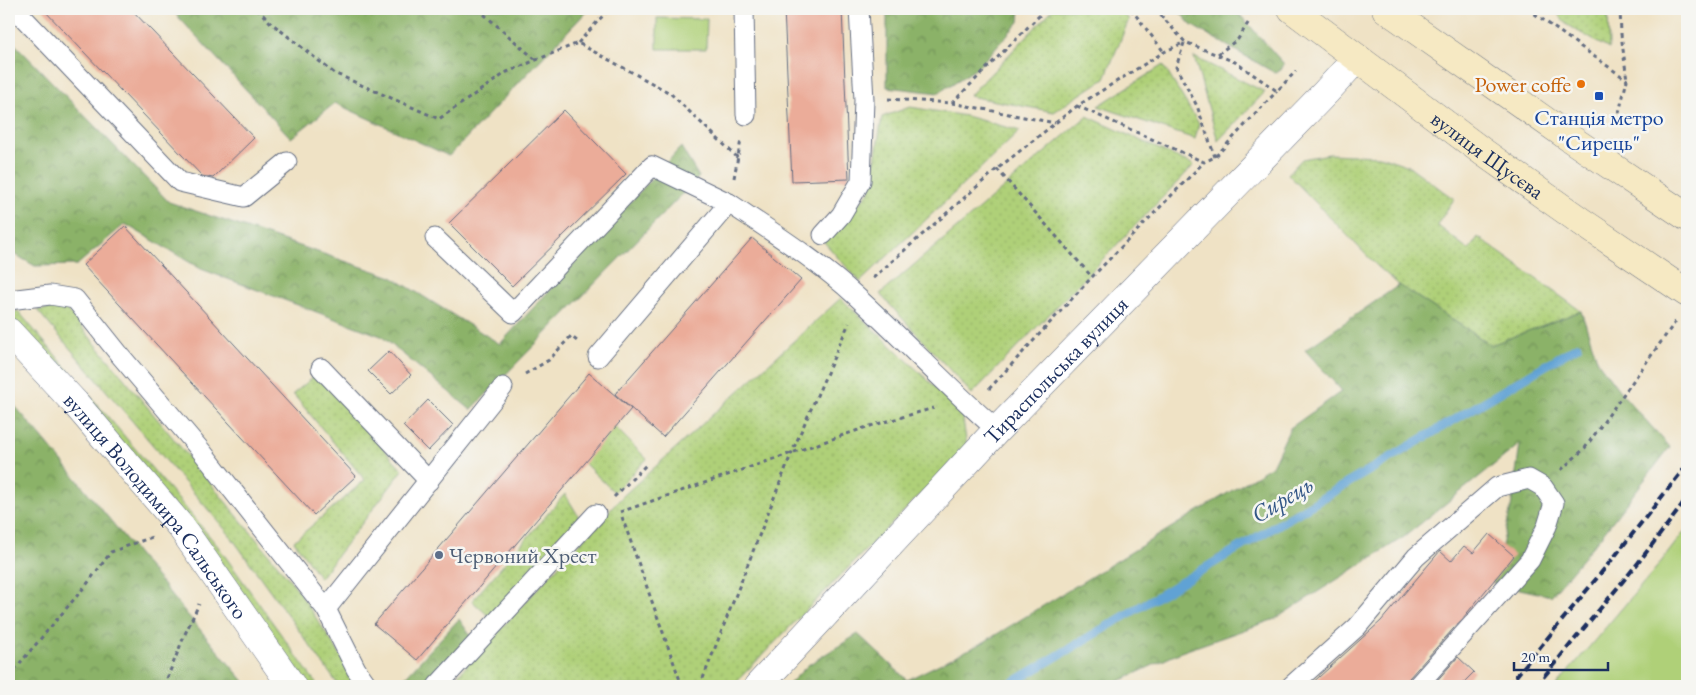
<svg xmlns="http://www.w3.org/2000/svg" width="1696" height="695" viewBox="0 0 1696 695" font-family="'EB Garamond',serif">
<defs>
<pattern id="grass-dots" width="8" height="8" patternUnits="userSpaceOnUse" patternTransform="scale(1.25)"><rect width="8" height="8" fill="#afd078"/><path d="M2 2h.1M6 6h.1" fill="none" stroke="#96b36a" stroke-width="1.8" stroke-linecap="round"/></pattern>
<pattern id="forest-crowns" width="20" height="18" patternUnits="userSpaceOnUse" patternTransform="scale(1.25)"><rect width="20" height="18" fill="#8bb268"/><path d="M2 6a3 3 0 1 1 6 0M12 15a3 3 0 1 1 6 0" fill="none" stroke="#719159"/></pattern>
</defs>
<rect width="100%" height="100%" fill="#f6f6f2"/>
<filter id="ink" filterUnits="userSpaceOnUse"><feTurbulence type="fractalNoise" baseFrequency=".02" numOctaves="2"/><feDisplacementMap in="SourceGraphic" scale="10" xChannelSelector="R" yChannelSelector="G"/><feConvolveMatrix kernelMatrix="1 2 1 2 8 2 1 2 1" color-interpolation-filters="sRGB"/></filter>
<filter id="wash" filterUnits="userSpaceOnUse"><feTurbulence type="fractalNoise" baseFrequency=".0096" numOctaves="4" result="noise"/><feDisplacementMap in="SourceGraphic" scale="20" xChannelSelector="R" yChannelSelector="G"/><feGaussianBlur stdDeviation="1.12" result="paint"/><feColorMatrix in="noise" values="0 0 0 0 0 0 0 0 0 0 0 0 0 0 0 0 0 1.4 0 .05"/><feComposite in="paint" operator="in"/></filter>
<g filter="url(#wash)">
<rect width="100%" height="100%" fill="#efe2c5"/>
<g fill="url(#grass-dots)" stroke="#65806b">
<polygon points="1053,9 1116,9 1129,19 1105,78 1054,112 969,96"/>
<polygon points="1554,9 1608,9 1609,49 1567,25"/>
<polygon points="1194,57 1265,92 1218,141"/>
<polygon points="1163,65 1199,124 1195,139 1098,106"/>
<polygon points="910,107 966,116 1020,131 860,282 824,242 870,191 882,117"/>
<polygon points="1087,116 1194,165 972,394 880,294"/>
<polygon points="1329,154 1380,156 1409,166 1454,199 1437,225 1469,250 1478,237 1581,311 1491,345 1399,285 1376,265 1288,174 1302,159"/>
<polygon points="841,298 852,309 962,412 967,447 732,686 448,686 623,496"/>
<polygon points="65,307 295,586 361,686 339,686 229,534 37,310"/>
<polygon points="18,311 217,545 318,686 308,686 211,550 9,314"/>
<polygon points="316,375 403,470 320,578 294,541 365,480 293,394"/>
<polygon points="615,427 647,459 614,492 582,461"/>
<polygon points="565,494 579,517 574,533 493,620 472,601"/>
</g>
<g fill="url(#forest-crowns)" stroke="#537063">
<polygon points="171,9 589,9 449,156 335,103 291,138"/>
<polygon points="887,9 1020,9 1019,22 977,68 938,93 887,87"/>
<polygon points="1177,9 1230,9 1241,16 1284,64 1281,70 1275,73 1191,25"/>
<polygon points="9,38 169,202 392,277 500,344 681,147 699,177 471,410 381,336 201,269 125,224 77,265 35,266 9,251"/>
<polygon points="1399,285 1491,345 1581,311 1598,362 1622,394 1670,447 1601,536 1551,596 1493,583 1511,508 1520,444 1404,537 1275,619 1181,652 1109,686 787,686 808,665 858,634 907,680 984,642 1272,466 1290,428 1342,391 1305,350"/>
<path d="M 9,399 C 91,493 166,592 248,686 L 9,686 Z"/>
<polygon points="459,619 474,641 437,686 397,686"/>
</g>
<g fill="#afd078" stroke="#65806b">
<polygon points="657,18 707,19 706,49 657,49"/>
<polygon points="1687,528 1687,686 1556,686 1657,567"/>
</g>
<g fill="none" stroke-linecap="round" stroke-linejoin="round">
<polyline stroke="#60a2d4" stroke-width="9" points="1007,686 1578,346"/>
</g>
<g id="blocks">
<g fill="#ebac99">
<polygon points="43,9 131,9 254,138 213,178 202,176"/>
<polygon points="784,9 842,9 849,179 792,181"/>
<polygon points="564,110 626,174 512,286 449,223"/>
<polygon points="125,226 356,476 314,515 83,265"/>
<polygon points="752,238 801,280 663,437 615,394"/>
<polygon points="389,351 411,375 391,394 368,371"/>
<polygon points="589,373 631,409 417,660 374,624"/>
<polygon points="428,400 453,425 428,451 403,426"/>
<polygon points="1489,534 1514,556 1463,618 1409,678 1406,686 1309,686 1381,621 1440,551 1451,561 1464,546 1473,553"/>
<polygon points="1458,657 1474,672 1460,686 1432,686"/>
</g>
</g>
</g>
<g filter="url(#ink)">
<use href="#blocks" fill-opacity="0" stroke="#656e82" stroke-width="1"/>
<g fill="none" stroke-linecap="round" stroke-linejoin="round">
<g stroke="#656e82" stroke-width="21">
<g id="service">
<polyline points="15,9 180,182 244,197 287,162"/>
<polyline points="744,9 746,115"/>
<polyline points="823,235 841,215 861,181 864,100 859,9"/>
<polyline points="435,238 513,313 652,166 729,203"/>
<polyline points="9,300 50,295 75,299 119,354 203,453 326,609 356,669 368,686"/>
<path d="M 598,357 L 729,203 C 772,232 817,260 856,296 C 904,340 948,387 997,430"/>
<polyline points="321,368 429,481"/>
<polyline points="326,609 503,387"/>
<polyline points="437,686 596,514"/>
<polyline points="1291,686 1357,627 1416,557 1497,487 1529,479 1543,487 1554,503 1547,526 1530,560 1417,686"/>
</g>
</g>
<g stroke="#656e82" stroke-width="29">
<g id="minor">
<path id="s1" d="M 9,332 L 75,403 L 181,527 L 292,686"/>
<path id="s2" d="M 758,686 L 997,430 L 1326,92 L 1357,58"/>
</g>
</g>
<g stroke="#656e82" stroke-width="29">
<g id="secondary">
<path id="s3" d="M 1292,9 L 1483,152 L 1582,222 L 1687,293"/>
<polyline points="1386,9 1574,141 1687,217"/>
</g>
</g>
<g stroke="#656e82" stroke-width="3" stroke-dasharray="4 4" stroke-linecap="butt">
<polyline points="257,9 270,22 334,73 439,119 507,72 578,43 670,93 738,158"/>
<polyline points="478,9 536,60"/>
<polyline points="1131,9 1164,52"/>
<polyline points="1155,9 1185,42 1235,62 1277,91 1296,71"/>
<polyline points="1528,9 1627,80 1617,121"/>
<polyline points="1620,9 1621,34 1627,80"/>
<polyline points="578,43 609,9"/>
<polyline points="1184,43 1176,67 1197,106 1215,157"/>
<polyline points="1218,54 1238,39 1250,20"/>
<polyline points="888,99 952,103 1055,123"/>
<polyline points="952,103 1046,9"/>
<polyline points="1077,106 1204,162 1215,157 1277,91"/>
<polyline points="997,169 1092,277"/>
<polyline points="734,178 741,140"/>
<polyline points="873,278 997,169 1077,106 1164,52 1185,42"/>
<polyline points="525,374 549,360 571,336 578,342"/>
<polyline points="989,389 1092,277 1204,162"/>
<polyline points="1561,470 1585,448 1676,321"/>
<polyline points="614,497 647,464"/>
<polyline points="620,512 867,427 934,408"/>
<polyline points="622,517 682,686"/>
<polyline points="9,676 87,584 111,552 152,537"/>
<polyline points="164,686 185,634 199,604"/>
<polyline points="700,686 792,452 849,323"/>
</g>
<use href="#service" stroke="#fff" stroke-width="19"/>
<use href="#minor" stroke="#fff" stroke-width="28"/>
<use href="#secondary" stroke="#f6e9c3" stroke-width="28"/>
<g stroke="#1b2f5e" stroke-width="4" stroke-dasharray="8 4" stroke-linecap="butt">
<polyline points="1508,686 1615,556 1687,465"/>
<polyline points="1536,686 1638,563 1687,499"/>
</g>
</g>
</g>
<circle fill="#e8710a" stroke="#f6f6f2" stroke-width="2" cx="1581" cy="84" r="5"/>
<rect fill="#1a4fb4" stroke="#f6f6f2" stroke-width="2" x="1594" y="91" width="10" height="10" rx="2.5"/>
<circle fill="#5c6f8a" stroke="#f6f6f2" stroke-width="2" cx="439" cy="555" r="5"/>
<g text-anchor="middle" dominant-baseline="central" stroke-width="5" stroke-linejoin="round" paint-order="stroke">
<g font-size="22" fill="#c56008" stroke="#f6f6f2" text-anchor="end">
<text x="1571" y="84">Power coffe</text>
</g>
<g font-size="22" fill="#164399" stroke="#f6f6f2">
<text x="1599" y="117">Станція метро<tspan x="1599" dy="25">"Сирець"</tspan></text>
</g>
<g font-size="22" fill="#1b2f5e" stroke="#f6f6f2">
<text stroke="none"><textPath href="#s3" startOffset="244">вулиця Щусєва</textPath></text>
<text stroke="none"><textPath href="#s2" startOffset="434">Тираспольська вулиця</textPath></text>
<text stroke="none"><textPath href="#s1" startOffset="228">вулиця Володимира Сальського</textPath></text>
</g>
<g font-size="22" fill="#4e5e75" stroke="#f6f6f2" text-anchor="start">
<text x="449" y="555">Червоний Хрест</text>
</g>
<g font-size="24" font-style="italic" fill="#335787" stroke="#f6f6f2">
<text transform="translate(1282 499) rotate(-31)">Сирець</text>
</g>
</g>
<rect width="1696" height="695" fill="none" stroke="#f6f6f2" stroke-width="30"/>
<path d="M1514 662v8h94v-8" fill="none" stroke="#1b2f5e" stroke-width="2.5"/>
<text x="1521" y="662" font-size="15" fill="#1b2f5e" stroke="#f6f6f2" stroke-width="4" paint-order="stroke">20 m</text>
</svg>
